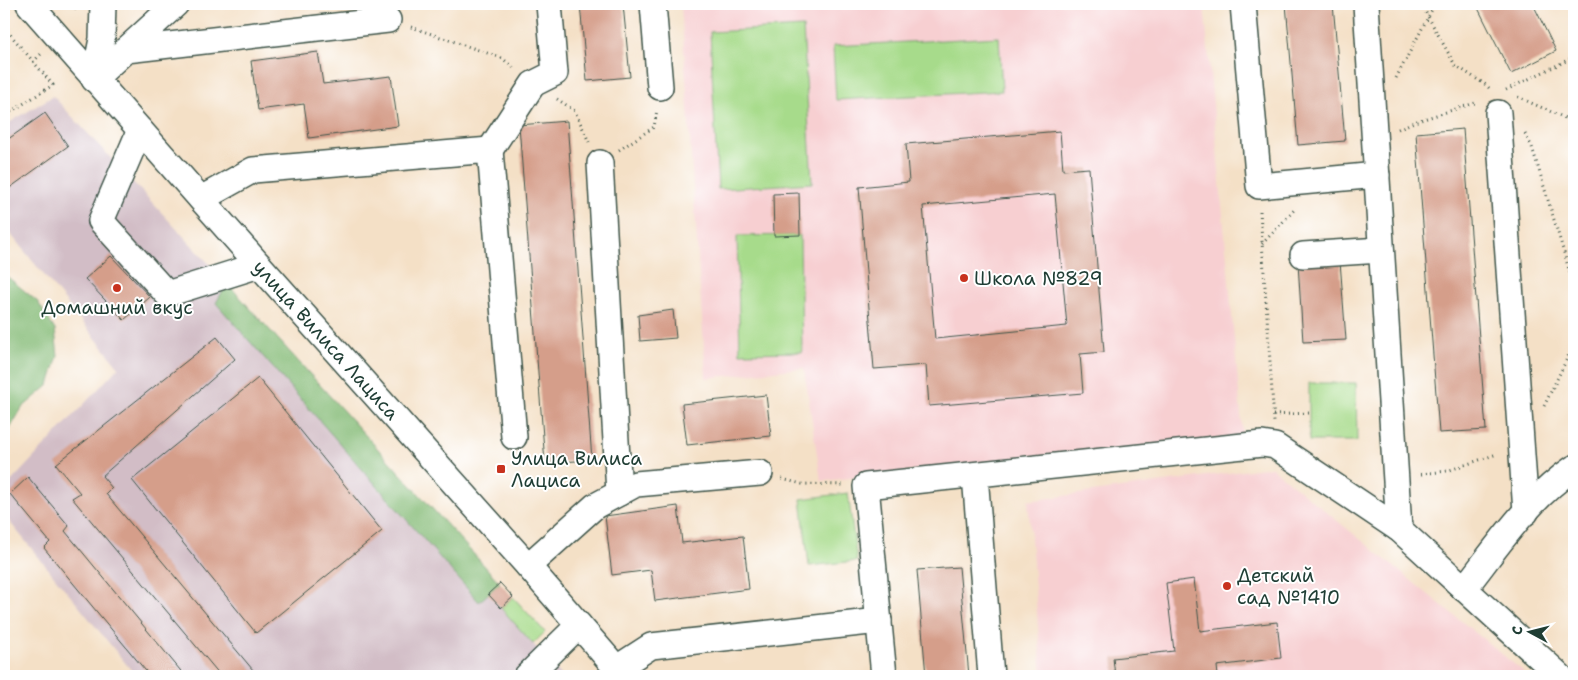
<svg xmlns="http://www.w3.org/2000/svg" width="1578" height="680" viewBox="0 0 1578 680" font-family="'Shantell Sans',sans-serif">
<rect width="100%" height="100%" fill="#fff"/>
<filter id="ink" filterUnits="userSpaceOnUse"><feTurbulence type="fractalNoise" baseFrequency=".02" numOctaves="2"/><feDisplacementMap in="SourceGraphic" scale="10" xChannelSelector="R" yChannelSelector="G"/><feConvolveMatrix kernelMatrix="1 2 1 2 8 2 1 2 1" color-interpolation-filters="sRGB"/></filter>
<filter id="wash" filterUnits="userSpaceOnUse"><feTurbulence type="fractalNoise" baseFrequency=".0096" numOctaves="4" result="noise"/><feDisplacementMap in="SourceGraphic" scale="20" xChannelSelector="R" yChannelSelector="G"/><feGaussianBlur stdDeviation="1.12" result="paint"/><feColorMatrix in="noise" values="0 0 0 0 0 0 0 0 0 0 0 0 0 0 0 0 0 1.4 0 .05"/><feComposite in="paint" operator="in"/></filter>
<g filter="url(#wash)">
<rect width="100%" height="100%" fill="#f4e0c6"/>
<g fill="#f7cfd1">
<polygon points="703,4 1204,4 1243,438 821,481 804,368 706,378 681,5"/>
<polygon points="1271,467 1524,672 1520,676 1042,676 1028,501"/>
</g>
<polygon fill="#d2bdc6" points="53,96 227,283 216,303 234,323 478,601 488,594 562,676 136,676 4,515 4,489 119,367 4,226 4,126"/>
<g fill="#a7db8b" stroke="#638c60">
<polygon points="803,27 812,183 718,189 710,32"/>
<polygon points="999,37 1002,91 836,100 833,46"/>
<polygon points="800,235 802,352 740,353 737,236"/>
<polygon points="1309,383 1356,383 1357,441 1309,441"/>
<polygon points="848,493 857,561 809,566 801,499"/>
<polygon points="513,597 545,632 533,644 501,608"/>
</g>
<g fill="#85bb77" stroke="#527c56">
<polygon points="4,274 38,302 55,330 58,356 49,385 22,408 4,439"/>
<polygon points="227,283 500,583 479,602 216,303"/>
</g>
<g id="blocks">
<g fill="#d59e8a" fill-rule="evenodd">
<polygon points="580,4 623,4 630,77 587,81"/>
<polygon points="1286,4 1333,4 1345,141 1298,145"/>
<polygon points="1476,4 1533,4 1556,51 1511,74"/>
<polygon points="318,52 323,84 391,76 398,126 309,138 304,104 258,110 251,61"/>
<polygon points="45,113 68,146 4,192 4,142"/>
<polygon points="567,121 592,460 545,463 519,125"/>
<polygon points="1463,129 1486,430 1439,433 1416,133"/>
<path d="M 1060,131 L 1063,170 L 1089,168 L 1104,352 L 1080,354 L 1083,393 L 929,406 L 926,365 L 874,369 L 859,187 L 909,182 L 906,144 ZM 1055,194 L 1067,326 L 935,339 L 923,206 Z"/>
<polygon points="799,193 800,235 774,236 773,194"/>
<polygon points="111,256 150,297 124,320 85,279"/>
<polygon points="1340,261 1346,340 1303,342 1298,263"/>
<polygon points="673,310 676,338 640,341 638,315"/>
<polygon points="217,337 235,359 102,476 112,488 106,494 258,676 221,676 72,498 80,493 56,464"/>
<polygon points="258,378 382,531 256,633 132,480"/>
<polygon points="766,395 771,436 687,445 682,404"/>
<polygon points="28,477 69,526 65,531 185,676 150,676 44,548 50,542 10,494"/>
<polygon points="678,506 682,543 743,536 749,589 655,601 651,570 612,575 605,516"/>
<polygon points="959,567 969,676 926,676 917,570"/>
<polygon points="1194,579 1200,631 1277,622 1281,658 1217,666 1218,676 1115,676 1113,658 1174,651 1166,583"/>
<polygon points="500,583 513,597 501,608 488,594"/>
</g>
</g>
</g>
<g filter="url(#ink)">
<use href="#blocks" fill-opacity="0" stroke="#3f554a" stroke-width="1"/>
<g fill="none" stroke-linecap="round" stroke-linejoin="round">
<g stroke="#3f554a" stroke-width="28">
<g id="minor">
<polyline points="29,4 259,265 528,566 623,676"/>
<polyline points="653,4 660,87"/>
<polyline points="1243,4 1259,186 1377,175"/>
<polyline points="1366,4 1399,529"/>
<polyline points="126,50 388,20"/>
<polyline points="94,79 176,4"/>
<polyline points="94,79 102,39 103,4"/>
<polyline points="1498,113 1526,512"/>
<polyline points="140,130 101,221 167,294 259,265"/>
<polyline points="490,150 533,84 555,73 549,4"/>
<polyline points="600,163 619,493"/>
<polyline points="201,199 253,170 490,150 514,437"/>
<polyline points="1303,255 1381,250"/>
<polyline points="975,475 991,676"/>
<polyline points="528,566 595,506 636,484 760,473"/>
<path d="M 1464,589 C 1497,547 1529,498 1574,468"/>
<polyline points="617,668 651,646 879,621"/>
<polyline points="527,676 579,625"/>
<polyline points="884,676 866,486 1262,444 1275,446 1399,529 1560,676"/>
</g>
</g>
<g stroke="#3f554a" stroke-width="3" stroke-dasharray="1 4" stroke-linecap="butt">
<polyline points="73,4 77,10"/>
<polyline points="1421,4 1455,65 1486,85 1491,90"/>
<polyline points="4,27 53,85 4,116"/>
<polyline points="411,27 502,58 515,69"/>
<polyline points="33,62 42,53"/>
<polyline points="1396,78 1435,4"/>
<polyline points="1506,90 1574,57"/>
<polyline points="1518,97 1574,122"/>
<polyline points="557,99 575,111 589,142"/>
<polyline points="1398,129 1414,122 1475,103"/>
<polyline points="1525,134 1532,147 1574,286"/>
<polyline points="619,150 654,127 657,110"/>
<polyline points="1260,211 1274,422"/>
<polyline points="1262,244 1295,209"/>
<polyline points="1544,406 1574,344"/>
<polyline points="1273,415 1309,413"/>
<polyline points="1421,474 1447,471 1497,454"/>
<polyline points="782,479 802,484 843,485"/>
</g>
<use href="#minor" stroke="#fff" stroke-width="25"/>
</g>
</g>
<g fill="#c8321e" stroke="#fff" stroke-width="2">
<circle cx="964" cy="278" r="5"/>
<circle cx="117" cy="288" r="5"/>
<rect x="496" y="464" width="10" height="10" rx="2.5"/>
<circle cx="1227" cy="586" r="5"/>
</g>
<g text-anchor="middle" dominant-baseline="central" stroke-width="4" stroke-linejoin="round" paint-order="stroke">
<g font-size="19" fill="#1f3d34" stroke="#fff" text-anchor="start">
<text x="974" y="278">Школа №829</text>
<text x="117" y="307" text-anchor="middle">Домашний вкус</text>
<text x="511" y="458">Улица Вилиса<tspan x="511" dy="22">Лациса</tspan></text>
<text x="1237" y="575">Детский<tspan x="1237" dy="22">сад №1410</tspan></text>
</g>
<g font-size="19" fill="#1f3d34" stroke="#fff">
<text transform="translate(326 340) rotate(48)">улица Вилиса Лациса</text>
</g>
</g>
<rect width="1578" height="680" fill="none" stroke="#fff" stroke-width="20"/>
<g transform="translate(1530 632) rotate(277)" stroke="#ffffff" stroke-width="4" paint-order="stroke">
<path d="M0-4L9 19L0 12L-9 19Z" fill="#1f3d34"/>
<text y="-8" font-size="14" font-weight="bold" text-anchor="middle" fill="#1f3d34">С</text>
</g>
</svg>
